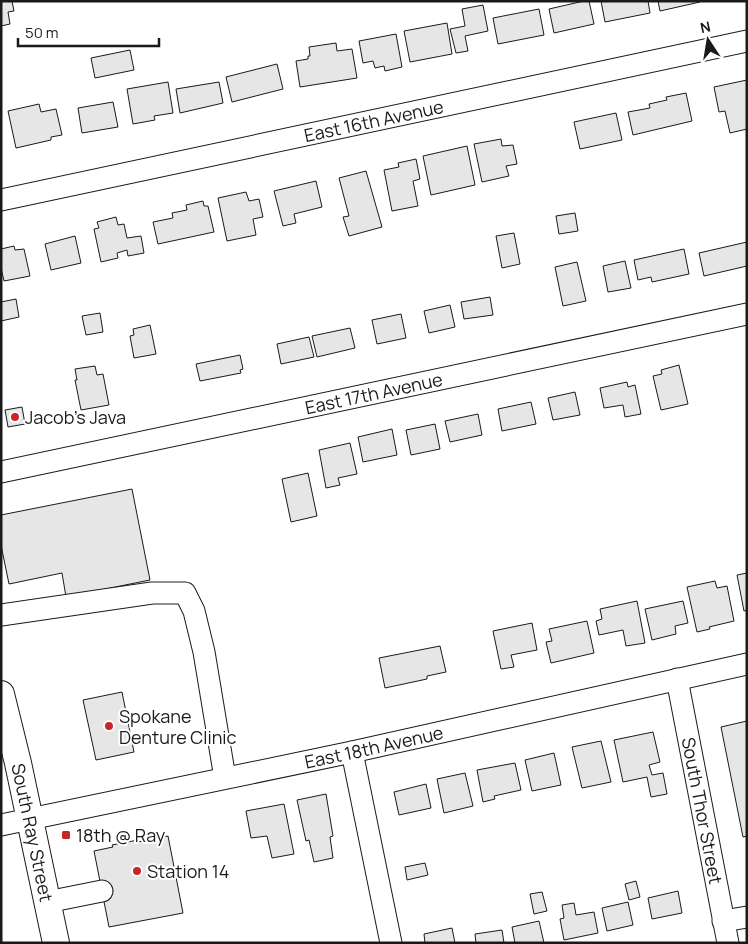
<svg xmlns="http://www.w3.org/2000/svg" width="748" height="944" viewBox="0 0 748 944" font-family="Manrope,sans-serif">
<rect width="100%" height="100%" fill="#fff"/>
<g fill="#e6e6e6" stroke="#1a1a1a">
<polygon points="1,1 12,1 14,11 8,12 10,24 1,26"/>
<polygon points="584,1 589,1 594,24 554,33 549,9"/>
<polygon points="601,1 648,1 650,13 605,22"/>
<polygon points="658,1 700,1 700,2 660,11"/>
<polygon points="483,5 488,31 465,36 468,51 456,53 450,29 465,26 462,9"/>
<polygon points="539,9 544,35 498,44 493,18"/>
<polygon points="447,23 452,54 410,62 404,31"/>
<polygon points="396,34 402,67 385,71 384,66 375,68 373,61 363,63 359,41"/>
<polygon points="336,43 337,51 352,49 357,78 300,87 296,61 308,59 308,56 310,56 309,47"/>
<polygon points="130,50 134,70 95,78 91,58"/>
<polygon points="277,64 283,89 232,102 226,77"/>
<polygon points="747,80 747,129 730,133 725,111 719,112 714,87"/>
<polygon points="168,82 173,113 154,116 155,120 133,124 127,89"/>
<polygon points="219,82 223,103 180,113 176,89"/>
<polygon points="686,93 692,121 633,135 628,112 650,108 649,104 667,100 666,97"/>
<polygon points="113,102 118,127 82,133 78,108"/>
<polygon points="39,104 41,112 56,109 62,135 51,137 51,140 16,148 8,111"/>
<polygon points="616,113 622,140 580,149 574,122"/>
<polygon points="501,139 502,146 513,145 517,164 506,166 509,176 482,182 474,144"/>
<polygon points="467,146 475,185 431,195 423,156"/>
<polygon points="416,159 420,179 413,181 418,206 392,211 384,170 399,167 398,163"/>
<polygon points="366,171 382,227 349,236 343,217 349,216 339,178"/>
<polygon points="316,181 322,207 294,214 296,223 283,226 274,191"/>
<polygon points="246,192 249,201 259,199 263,217 253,219 256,235 227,241 218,198"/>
<polygon points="203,201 204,206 208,206 214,232 158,244 153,222 173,218 172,213 187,210 186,205"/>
<polygon points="575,213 578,231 559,234 556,216"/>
<polygon points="116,217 118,225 124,224 127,238 141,236 144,253 128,256 127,250 117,253 118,258 101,262 94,229 99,228 97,222"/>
<polygon points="514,233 520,264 502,268 496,236"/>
<polygon points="75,236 81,263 51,270 45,244"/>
<polygon points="747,242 747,266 704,276 699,253"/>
<polygon points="14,246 15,250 24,249 30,276 4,281 1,268 1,249"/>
<polygon points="684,249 689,274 652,282 651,277 638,280 634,260"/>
<polygon points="625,261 631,288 608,292 603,266"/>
<polygon points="577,262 586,301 563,306 555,267"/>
<polygon points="490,297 493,315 464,319 461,302"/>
<polygon points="16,299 19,317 1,321 1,302"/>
<polygon points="450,305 455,327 429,333 424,311"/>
<polygon points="100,313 103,332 86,335 82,316"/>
<polygon points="401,314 406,338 377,344 372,320"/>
<polygon points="150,325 156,354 134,358 130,336 134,335 133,329"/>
<polygon points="350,328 355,348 317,357 312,336"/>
<polygon points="309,337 314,357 281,364 277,344"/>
<polygon points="240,355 243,369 240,370 241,373 200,381 196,364"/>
<polygon points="679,365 688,404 661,410 653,376 662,374 661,370"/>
<polygon points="95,366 97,375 103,374 109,405 81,410 75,380 77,380 75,369"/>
<polygon points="627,382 628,387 635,385 641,414 625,417 623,405 604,408 600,388"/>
<polygon points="575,392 580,415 553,420 548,398"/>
<polygon points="531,402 536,424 502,431 498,409"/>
<polygon points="22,407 25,424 8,427 5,410"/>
<polygon points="478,414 482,435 450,442 445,421"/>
<polygon points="435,424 440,449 411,455 406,430"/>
<polygon points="392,429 397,455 363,462 358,437"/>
<polygon points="350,443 357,474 338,478 340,485 326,488 319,450"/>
<polygon points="308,473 317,516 291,522 282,479"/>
<polygon points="132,489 150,580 66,597 62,573 9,584 1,545 1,515"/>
<polygon points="747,573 747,610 744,611 737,575"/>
<polygon points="715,581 717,588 727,586 734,621 709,627 710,629 697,632 687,587"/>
<polygon points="637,601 645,643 626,646 623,630 599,635 596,621 602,619 600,609"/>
<polygon points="683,601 688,623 675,626 676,634 652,640 645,609"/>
<polygon points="587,621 594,653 551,663 546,642 552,641 549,629"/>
<polygon points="532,623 537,650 511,655 514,667 501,669 493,631"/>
<polygon points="440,646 446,672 427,676 427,679 385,688 379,658"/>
<polygon points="122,692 134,752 96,760 83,700"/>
<polygon points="747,721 747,836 743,837 721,727"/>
<polygon points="653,732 660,762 649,765 652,775 663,773 667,794 651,797 647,777 623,782 614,740"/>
<polygon points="601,741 611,782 582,788 572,747"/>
<polygon points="554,753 561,785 532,791 525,760"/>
<polygon points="515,763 521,790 494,796 495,799 483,802 477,770"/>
<polygon points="465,773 473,806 444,813 437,779"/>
<polygon points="426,784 431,808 399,815 394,792"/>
<polygon points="326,794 333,836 330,837 333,858 314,862 309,840 306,841 297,800"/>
<polygon points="284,804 294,854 272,858 267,836 251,838 246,811"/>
<polygon points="168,836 183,913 109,927 94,851 113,847 112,845 138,840 138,842"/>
<polygon points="425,863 428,875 407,880 405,867"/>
<polygon points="636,881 640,897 629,900 625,884"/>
<polygon points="678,891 682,913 652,919 648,898"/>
<polygon points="542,892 547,911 534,914 530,894"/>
<polygon points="628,902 633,925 607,931 602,908"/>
<polygon points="574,903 576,915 594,912 598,933 564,940 560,919 564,918 562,905"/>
<polygon points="539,921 544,943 515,943 512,927"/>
<polygon points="452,928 455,943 425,943 424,934"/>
<polygon points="502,930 504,943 476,943 475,934"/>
</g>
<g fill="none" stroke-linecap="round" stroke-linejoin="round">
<g stroke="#1a1a1a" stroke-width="23">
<g id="minor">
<path id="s1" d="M 1,200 L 747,41"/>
<path id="s2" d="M 1,472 L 747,314"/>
<polyline points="1,615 152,593 185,593 194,611 204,652 225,778"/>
<path id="s3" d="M 677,679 L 728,943"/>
<polyline points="352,752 391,943"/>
<path id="s4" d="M 1,825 L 352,752 L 747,664"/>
<polyline points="47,902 102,891"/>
<polyline points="723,921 747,917"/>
</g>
</g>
<g stroke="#1a1a1a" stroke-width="28">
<g id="major">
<path id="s5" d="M 1,694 L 18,763 L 56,943"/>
</g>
</g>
<use href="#minor" stroke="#fff" stroke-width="21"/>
<use href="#major" stroke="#fff" stroke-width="26"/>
</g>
<g fill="#c62828" stroke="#fff" stroke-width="2">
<circle cx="15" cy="417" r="5"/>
<circle cx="109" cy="726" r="5"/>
<rect x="61" y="830" width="10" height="10" rx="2.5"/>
<circle cx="137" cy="871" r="5"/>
</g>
<g text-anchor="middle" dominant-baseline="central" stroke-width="4" stroke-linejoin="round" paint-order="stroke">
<g font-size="18" fill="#1a1a1a" stroke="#fff">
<text stroke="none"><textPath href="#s1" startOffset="381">East 16th Avenue</textPath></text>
<text stroke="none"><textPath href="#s2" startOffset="381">East 17th Avenue</textPath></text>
<text stroke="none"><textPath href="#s4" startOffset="381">East 18th Avenue</textPath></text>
<text stroke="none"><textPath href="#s3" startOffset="134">South Thor Street</textPath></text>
<text stroke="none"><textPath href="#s5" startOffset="142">South Ray Street</textPath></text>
</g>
<g font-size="18" fill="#1a1a1a" stroke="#fff" text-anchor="start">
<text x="25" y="417">Jacob's Java</text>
<text x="119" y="716">Spokane<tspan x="119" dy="21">Denture Clinic</tspan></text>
<text x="76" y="835">18th @ Ray</text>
<text x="147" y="871">Station 14</text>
</g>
</g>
<rect width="748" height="944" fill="none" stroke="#1a1a1a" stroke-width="5"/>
<g transform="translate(708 40) rotate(348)" stroke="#ffffff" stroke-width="4" paint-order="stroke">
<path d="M0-4L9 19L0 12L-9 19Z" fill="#1a1a1a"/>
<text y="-8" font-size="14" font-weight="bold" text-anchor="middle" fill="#1a1a1a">N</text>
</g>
<path d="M18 38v8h141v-8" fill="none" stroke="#1a1a1a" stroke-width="2.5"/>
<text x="25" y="38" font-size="15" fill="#1a1a1a" stroke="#ffffff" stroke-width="4" paint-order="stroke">50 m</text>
</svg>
